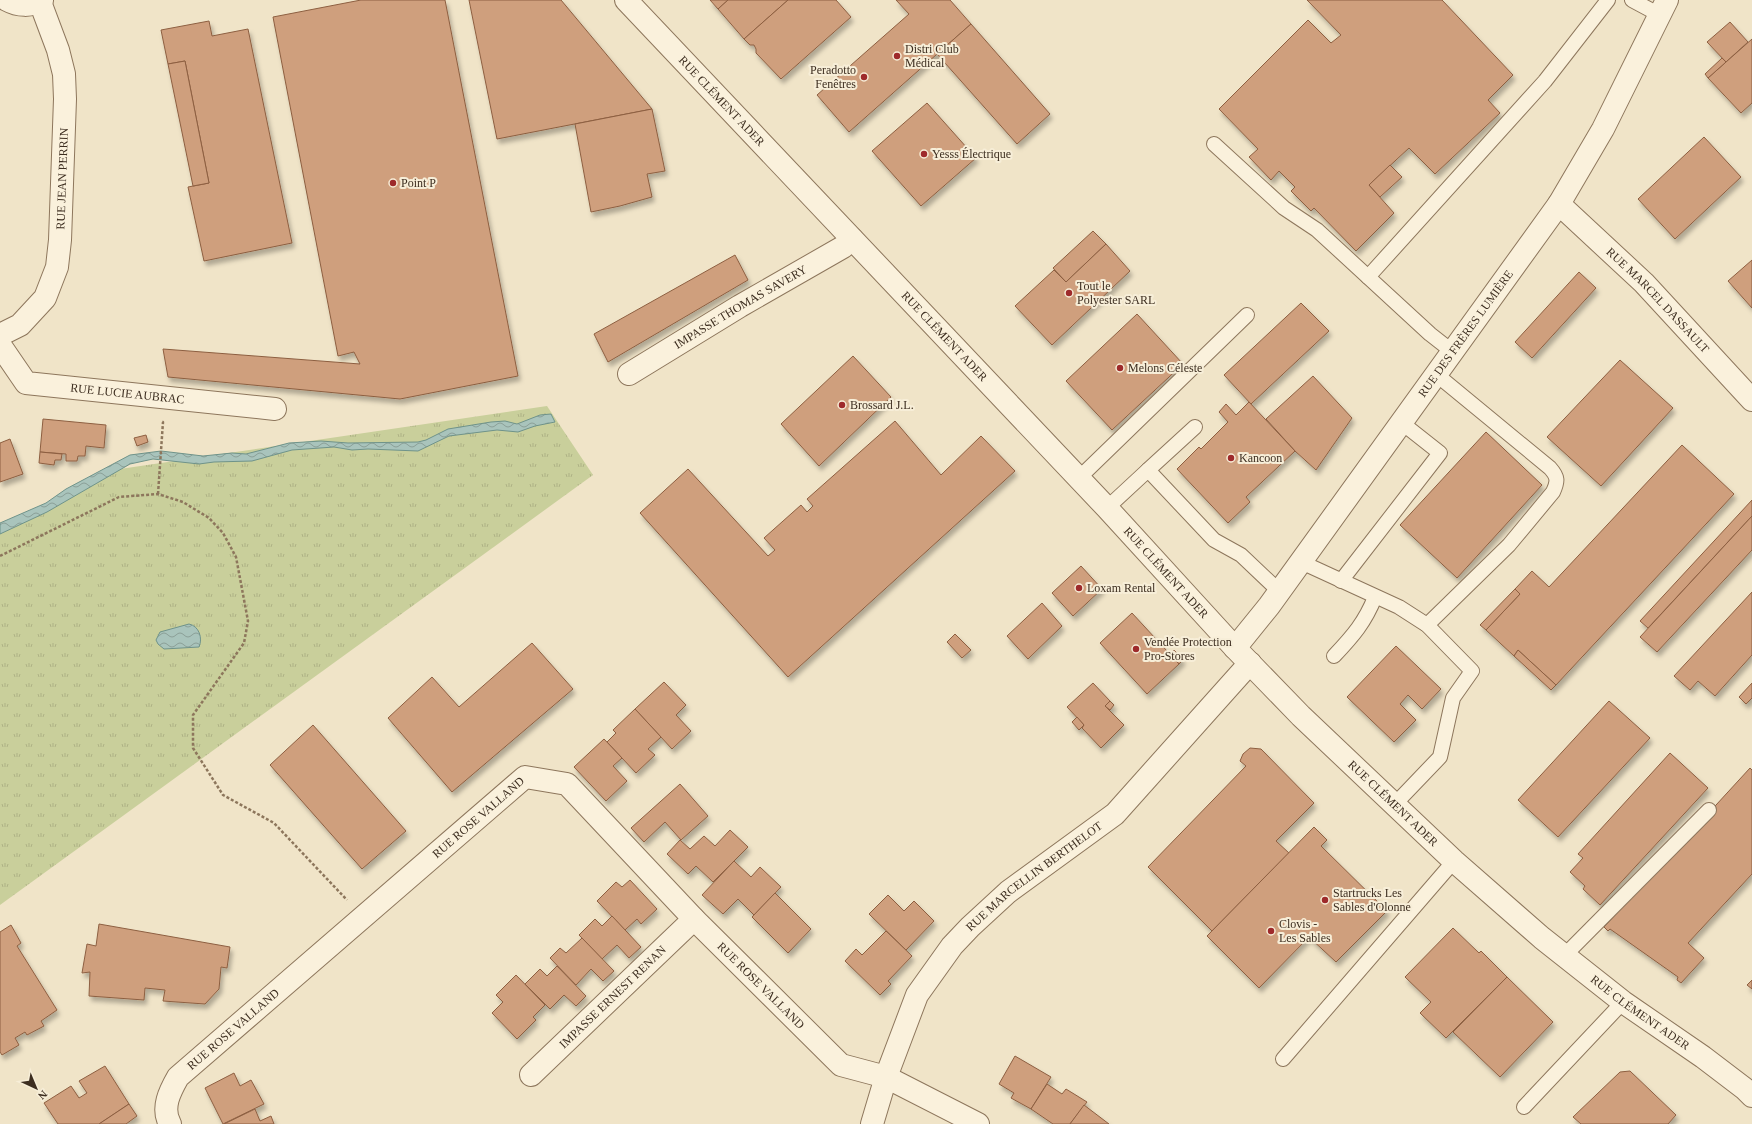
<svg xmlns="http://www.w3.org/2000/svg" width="1752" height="1124" viewBox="0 0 1752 1124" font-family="Georgia,serif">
<defs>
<pattern id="grass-tufts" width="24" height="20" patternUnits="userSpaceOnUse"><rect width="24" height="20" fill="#c9cf9b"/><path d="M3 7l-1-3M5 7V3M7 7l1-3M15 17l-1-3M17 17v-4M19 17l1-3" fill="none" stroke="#aeb285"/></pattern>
<pattern id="water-waves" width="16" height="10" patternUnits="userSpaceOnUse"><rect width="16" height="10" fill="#a9c4bc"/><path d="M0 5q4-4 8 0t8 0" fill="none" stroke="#8ba098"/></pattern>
<filter id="shadow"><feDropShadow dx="2.5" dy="4.5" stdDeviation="2" flood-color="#0004"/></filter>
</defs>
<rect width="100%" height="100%" fill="#f0e4c8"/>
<polygon fill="url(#grass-tufts)" points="547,406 593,475 0,905 0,532 120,469"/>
<g fill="url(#water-waves)" stroke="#6f938a">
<polygon points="551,414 555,422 535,426 518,432 497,430 449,436 418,451 368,449 352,450 334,447 292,450 252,461 214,462 199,464 153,459 130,464 47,512 0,534 0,523 46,503 66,489 130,455 161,451 203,456 232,453 246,454 289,443 321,441 348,443 418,442 426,440 448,429 491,422 505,421 517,424 540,415"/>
<path d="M 189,624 C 199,626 203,638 199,647 L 164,649 L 158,644 L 156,640 L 160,632 Z"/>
</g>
<g fill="#cf9f7d" stroke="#8d5f41" filter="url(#shadow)">
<polygon points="361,0 445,0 518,376 400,399 168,377 163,349 360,364 354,352 338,356 273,17"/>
<polygon points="469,0 561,0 652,109 497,139"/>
<polygon points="710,0 728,0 718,9"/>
<polygon points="728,0 788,0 744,39 718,9"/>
<polygon points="788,0 836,0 851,17 781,79 756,53 756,49 754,45 750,45 744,39"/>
<polygon points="896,0 950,0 971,24 849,132 817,95 909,14"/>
<polygon points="1307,0 1442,0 1513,75 1488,100 1500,113 1435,174 1409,148 1369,185 1394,213 1356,251 1314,208 1311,211 1291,191 1295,187 1279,171 1271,180 1249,157 1258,149 1219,109 1308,20 1331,43 1341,35"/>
<polygon points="209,21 212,36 248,29 292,243 204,261 188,187 209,183 185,61 168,64 161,30"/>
<polygon points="1730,22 1748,42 1726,62 1707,42"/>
<polygon points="971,24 1050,114 1017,144 937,54"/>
<polygon points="1752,39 1752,103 1741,113 1708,78"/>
<polygon points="1722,58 1726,62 1708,78 1705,74"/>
<polygon points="185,61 209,183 193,186 168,64"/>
<polygon points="927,103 976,158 921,206 872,151"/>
<polygon points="652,109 665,171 647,174 652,197 620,206 591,212 575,124"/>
<polygon points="1704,137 1741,177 1675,239 1638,199"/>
<polygon points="1390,165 1402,177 1380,197 1369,185"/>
<polygon points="1093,231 1106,244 1066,282 1053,268"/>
<polygon points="1106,244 1130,271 1052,345 1015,306 1054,270 1066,282"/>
<polygon points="735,255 748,280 608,362 594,334"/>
<polygon points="1752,260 1752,308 1728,281"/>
<polygon points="1579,272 1596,288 1532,358 1515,342"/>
<polygon points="1301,303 1329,331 1251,404 1224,375"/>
<polygon points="1137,314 1183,364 1112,430 1066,381"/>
<polygon points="853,356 891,397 819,466 781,424"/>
<polygon points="1620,360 1673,408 1601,486 1547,437"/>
<polygon points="1313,376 1352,418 1316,470 1295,451 1266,419"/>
<polygon points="1249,402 1295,451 1246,497 1250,502 1228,523 1177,469 1199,447 1201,449 1228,422 1219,412 1226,404 1236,415"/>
<polygon points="43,419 106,425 104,448 86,446 85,456 78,456 77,461 66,461 66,454 40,452"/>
<polygon points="895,421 941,475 981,436 1015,471 788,677 640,513 688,469 768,556 775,550 764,538 801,505 807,512 813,506 807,499"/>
<polygon points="1486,432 1542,485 1457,578 1400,525"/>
<polygon points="146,435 148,442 137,446 134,438"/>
<polygon points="10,439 23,474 0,482 0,443"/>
<polygon points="1682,445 1734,494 1556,685 1518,650 1514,656 1486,630 1520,594 1515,589 1532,571 1549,587"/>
<polygon points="40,452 62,454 61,460 55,460 54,465 39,463"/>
<polygon points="1752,500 1752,516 1648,628 1640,621"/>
<polygon points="1752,516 1752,550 1657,652 1640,637"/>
<polygon points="1081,566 1102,589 1073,616 1052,593"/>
<polygon points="1515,589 1520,594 1486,630 1480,625"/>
<polygon points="1752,592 1752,655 1715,696 1698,681 1690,690 1674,676"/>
<polygon points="1042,603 1062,626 1028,659 1007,636"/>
<polygon points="1132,613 1179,664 1147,694 1100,643"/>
<polygon points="955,634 971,650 962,658 947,642"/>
<polygon points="532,643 573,689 452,792 388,718 432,677 459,707"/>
<polygon points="1396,646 1441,689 1422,709 1408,695 1400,704 1416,720 1394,742 1347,697"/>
<polygon points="1174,650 1183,660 1179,664 1170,654"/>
<polygon points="1518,650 1556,685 1551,690 1514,656"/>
<polygon points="664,682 686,705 676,715 691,731 672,749 635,709"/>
<polygon points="1093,683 1110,701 1105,706 1124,725 1101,748 1082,728 1084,725 1067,707"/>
<polygon points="1752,683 1752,698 1746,704 1739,697"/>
<polygon points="1110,701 1114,705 1110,710 1105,706"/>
<polygon points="1609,701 1650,738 1558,837 1518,800"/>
<polygon points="635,709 661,737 648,749 655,755 636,773 607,742 616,733 613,730"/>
<polygon points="1077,717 1084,725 1079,730 1072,722"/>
<polygon points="313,725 406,831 362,869 270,765"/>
<polygon points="604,739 622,758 613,766 627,781 606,801 574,767"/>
<polygon points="1250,748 1261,749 1314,803 1276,841 1289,853 1212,931 1148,867 1246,766 1240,761 1243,754"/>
<polygon points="1670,753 1708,788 1600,905 1583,889 1585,886 1570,872 1583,858 1578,854"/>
<polygon points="1750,768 1752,770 1752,874 1688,943 1704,958 1681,983 1677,980 1678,977 1610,929 1608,931 1604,927"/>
<polygon points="680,784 708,816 681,840 665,822 644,842 631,828"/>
<polygon points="1314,827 1327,840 1321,846 1387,911 1336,962 1309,937 1259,988 1207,936"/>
<polygon points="730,830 748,847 713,882 696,866 688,874 667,854 680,840 690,849 704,836 715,846"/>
<polygon points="734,861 751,877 760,867 781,887 754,915 738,899 723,914 702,895"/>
<polygon points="630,880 657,909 641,924 637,919 625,930 597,901 616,882 622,887"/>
<polygon points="775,893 811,929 788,953 752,917"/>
<polygon points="888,895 904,911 914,901 934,921 906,950 869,914"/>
<polygon points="612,916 641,947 629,958 617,945 602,959 579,935 595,919 602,926"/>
<polygon points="99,924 230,947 227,968 221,967 219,989 205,1004 163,1001 165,990 145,988 144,1000 89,996 90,972 82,973 87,944 96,946"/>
<polygon points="11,925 21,943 17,946 57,1010 41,1021 44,1026 27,1035 25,1032 15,1038 19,1045 2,1055 0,1052 0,932"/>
<polygon points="1453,928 1479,953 1481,951 1507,977 1446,1038 1420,1013 1431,1002 1405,977"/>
<polygon points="886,931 912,956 888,981 891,984 880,995 845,961 856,949 862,955"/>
<polygon points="582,938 614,971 603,981 591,969 576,985 550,958 560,948 566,953"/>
<polygon points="557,966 586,996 576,1006 564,995 550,1009 525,984 540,969 547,976"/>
<polygon points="516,975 545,1005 533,1017 536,1020 517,1039 492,1013 503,1002 496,995"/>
<polygon points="1507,977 1553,1022 1500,1077 1453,1032"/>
<polygon points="1752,980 1752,989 1747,985"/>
<polygon points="1015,1056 1051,1077 1031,1109 1011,1098 1014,1093 999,1084"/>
<polygon points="105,1066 129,1104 99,1124 58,1124 44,1103 71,1086 79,1098 87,1093 79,1081"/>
<polygon points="1630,1071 1676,1115 1668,1124 1581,1124 1573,1117 1620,1072"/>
<polygon points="234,1073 240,1086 251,1080 264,1104 223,1124 205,1088"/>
<polygon points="1047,1084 1062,1094 1066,1089 1087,1102 1070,1124 1053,1124 1031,1109"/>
<polygon points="129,1104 137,1116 126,1124 99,1124"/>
<polygon points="1084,1105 1109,1124 1070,1124"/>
<polygon points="255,1109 260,1121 271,1116 274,1124 224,1124"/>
</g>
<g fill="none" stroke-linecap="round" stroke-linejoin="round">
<g stroke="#8d765c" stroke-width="16">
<g id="service">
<polyline points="1632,0 1660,15"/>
<polyline points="1214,144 1284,208 1317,230 1430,334 1453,352"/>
<polyline points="1368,277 1545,81 1608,0"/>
<polyline points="1148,470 1195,427"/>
<polyline points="1079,478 1247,315"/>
<polyline points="1107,508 1148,470 1214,540 1241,555 1280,592"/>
<polyline points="1301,562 1399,607 1427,625 1472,671 1453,698 1440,757 1395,804"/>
<polyline points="1341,581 1440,453 1402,423"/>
<path d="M 1427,625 L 1509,545 L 1553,492 C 1558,481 1558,477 1550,468 L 1437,375"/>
<path d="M 1334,656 C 1353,636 1365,622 1375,597"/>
<polyline points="1564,956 1709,810"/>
<polyline points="1283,1059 1454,861"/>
<polyline points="1524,1107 1623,1002"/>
</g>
</g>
<g stroke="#8d765c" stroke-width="24">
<g id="minor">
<path d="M 7,0 C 18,6 31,7 42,0"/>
<path id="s1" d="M 1559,204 L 1644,283 L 1752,400"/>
<path id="s2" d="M 0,335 L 20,325 L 45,298 L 57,267 L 60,240 L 65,99 L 64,74 L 58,50 L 40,2"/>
<path id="s3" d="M 0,345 L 26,383 L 275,409"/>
<path id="s4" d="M 629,374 L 740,306 L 843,247 L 852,239"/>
<path id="s5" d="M 1235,648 L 1269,606 L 1559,204 L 1603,129 L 1667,0"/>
<path id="s6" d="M 531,1075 L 694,919"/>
<path id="s7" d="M 170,1124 C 161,1108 170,1091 178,1077 L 525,777 L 567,784 L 694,919 L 841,1065 L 886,1077 L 978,1124"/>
<path id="s8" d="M 872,1124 L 886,1077 L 917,995 L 952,946 L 970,927 L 1008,892 L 1115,814 L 1250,663"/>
</g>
</g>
<g stroke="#8d765c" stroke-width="24">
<g id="tertiary">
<path id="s9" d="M 626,0 L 1107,508 L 1235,648 L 1301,716 L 1454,861 L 1542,938 L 1623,1002 L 1703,1057 L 1745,1089 L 1752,1096"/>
</g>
</g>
<g stroke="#8d765c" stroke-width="2.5" stroke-dasharray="3 2" stroke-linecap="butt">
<polyline points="158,494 163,422 161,421"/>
<polyline points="0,556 119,497 158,494 183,502 209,518 223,533 236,557 248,621 244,643 193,715 193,748 223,795 274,823 347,900"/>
</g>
<use href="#service" stroke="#faf1dc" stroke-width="14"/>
<use href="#minor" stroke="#faf1dc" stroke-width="22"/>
<use href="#tertiary" stroke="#faf1dc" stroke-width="22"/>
</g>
<g fill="#9e2a2b" stroke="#f7eed8" stroke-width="1.5">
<circle cx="897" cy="56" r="4"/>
<circle cx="864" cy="77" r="4"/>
<circle cx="924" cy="154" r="4"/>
<circle cx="393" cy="183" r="4"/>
<circle cx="1069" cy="293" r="4"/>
<circle cx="1120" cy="368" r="4"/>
<circle cx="842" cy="405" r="4"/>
<circle cx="1231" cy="458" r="4"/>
<circle cx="1079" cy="588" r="4"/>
<circle cx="1136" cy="649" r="4"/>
<circle cx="1325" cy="900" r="4"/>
<circle cx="1271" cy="931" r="4"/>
</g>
<g text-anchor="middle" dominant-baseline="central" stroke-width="4" stroke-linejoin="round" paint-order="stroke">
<g font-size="12" fill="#3d2e20" stroke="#f7eed8" text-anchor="start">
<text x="905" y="49">Distri Club<tspan x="905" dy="14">Médical</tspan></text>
<text x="856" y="70" text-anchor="end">Peradotto<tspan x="856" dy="14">Fenêtres</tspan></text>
<text x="932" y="154">Yesss Électrique</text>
<text x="401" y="183">Point P</text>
<text x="1077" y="286">Tout le<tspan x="1077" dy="14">Polyester SARL</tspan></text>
<text x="1128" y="368">Melons Céleste</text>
<text x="850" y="405">Brossard J.L.</text>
<text x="1239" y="458">Kancoon</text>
<text x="1087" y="588">Loxam Rental</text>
<text x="1144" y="642">Vendée Protection<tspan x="1144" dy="14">Pro-Stores</tspan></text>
<text x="1333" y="893">Startrucks Les<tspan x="1333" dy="14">Sables d'Olonne</tspan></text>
<text x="1279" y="924">Clovis -<tspan x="1279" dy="14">Les Sables</tspan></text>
</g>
<g font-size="12" fill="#3d2e20" stroke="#f7eed8">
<text stroke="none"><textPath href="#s9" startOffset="139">RUE CLÉMENT ADER</textPath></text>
<text stroke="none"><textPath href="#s2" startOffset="181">RUE JEAN PERRIN</textPath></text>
<text stroke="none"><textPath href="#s1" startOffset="138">RUE MARCEL DASSAULT</textPath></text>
<text stroke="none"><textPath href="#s4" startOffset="130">IMPASSE THOMAS SAVERY</textPath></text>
<text stroke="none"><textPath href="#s5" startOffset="390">RUE DES FRÈRES LUMIÈRE</textPath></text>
<text stroke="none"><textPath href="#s9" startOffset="463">RUE CLÉMENT ADER</textPath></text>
<text stroke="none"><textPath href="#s3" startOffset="148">RUE LUCIE AUBRAC</textPath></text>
<text stroke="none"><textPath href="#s9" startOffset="787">RUE CLÉMENT ADER</textPath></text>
<text stroke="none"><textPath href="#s9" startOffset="1111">RUE CLÉMENT ADER</textPath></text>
<text stroke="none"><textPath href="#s7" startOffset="447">RUE ROSE VALLAND</textPath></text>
<text stroke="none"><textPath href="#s8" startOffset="305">RUE MARCELLIN BERTHELOT</textPath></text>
<text stroke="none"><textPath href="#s7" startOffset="831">RUE ROSE VALLAND</textPath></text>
<text stroke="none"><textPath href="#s6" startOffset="113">IMPASSE ERNEST RENAN</textPath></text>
<text stroke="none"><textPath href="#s9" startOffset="1435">RUE CLÉMENT ADER</textPath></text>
<text stroke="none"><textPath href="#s7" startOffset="123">RUE ROSE VALLAND</textPath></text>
</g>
</g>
<g transform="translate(36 1088) rotate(136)" stroke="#f7eed8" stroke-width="3" paint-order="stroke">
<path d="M0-3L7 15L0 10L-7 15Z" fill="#3d2e20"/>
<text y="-6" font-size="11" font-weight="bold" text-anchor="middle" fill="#3d2e20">N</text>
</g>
</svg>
